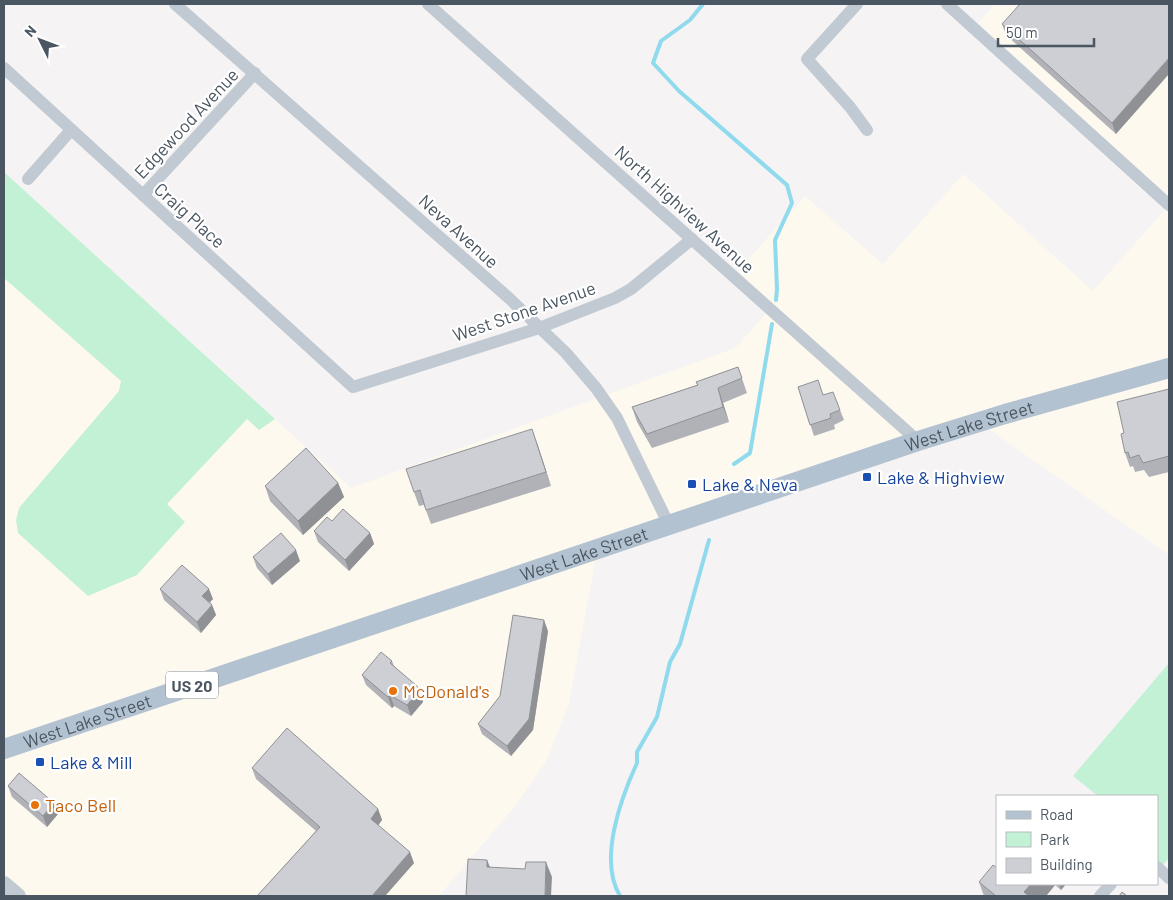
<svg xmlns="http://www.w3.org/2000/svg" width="1173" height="900" viewBox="0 0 1173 900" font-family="Barlow,sans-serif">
<rect width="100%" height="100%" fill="#f5f3f3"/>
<g fill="#fdf9ef">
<polygon points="995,4 1169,4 1169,197 978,23"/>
<polygon points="4,172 351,488 735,348 768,312 910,439 4,743"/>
<polygon points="963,174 1093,291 1169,205 1169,362 919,436 737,272 805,196 883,264"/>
<polygon points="1169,373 1169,555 984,426"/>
<polygon points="596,557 569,703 547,760 516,805 439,896 25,896 4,878 4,754"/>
</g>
<g fill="#c3f1d5">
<polygon points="4,172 275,419 259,430 247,419 167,504 185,522 137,575 88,596 18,533 16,520 19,508 119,391 121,381 4,278"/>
<polygon points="1169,663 1169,858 1163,865 1157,860 1157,796 1098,796 1073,776"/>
</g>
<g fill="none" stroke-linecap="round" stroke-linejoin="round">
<g stroke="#90daee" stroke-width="4">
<polyline points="703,4 690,20 661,41 653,63 679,91 787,185 792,203 775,240 777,289 776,300"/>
<polyline points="734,464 750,453 772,324"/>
<path d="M 620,896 C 598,860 621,798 637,763 L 637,752 L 657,717 L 670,662 L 680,644 L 709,540"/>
</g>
<g stroke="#c1cad2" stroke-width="12">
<polyline points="175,4 510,299 566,353 596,388 617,418 669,525"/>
<polyline points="428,4 918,441"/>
<polyline points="857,4 807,59 850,107 867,130"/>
<polyline points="947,4 1169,205"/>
<polyline points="4,68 353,387 539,328 615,298 631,289 692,239"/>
<polyline points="28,179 71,130"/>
<polyline points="143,195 255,73"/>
<polyline points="1157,867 1169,878"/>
<polyline points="1100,896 1111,884"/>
</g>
<polyline stroke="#c1cad2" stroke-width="16" points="4,884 18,896"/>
<path stroke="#b3c2d1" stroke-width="20" id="s1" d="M 4,749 L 918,441 L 1005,414 L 1169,368"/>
</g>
<g fill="#b0b2b7">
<polygon points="1169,4 1116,134 1006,35 1002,24"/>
<polygon points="738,367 747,393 723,403 729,422 652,448 637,422 632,407 697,385 696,382"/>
<polygon points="798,387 824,395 840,410 844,420 834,425 835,429 814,436"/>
<polygon points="1169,389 1169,472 1149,477 1144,470 1135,472 1133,466 1130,467 1125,453"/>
<polygon points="537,443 551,486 431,524 424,505 419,506 414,492"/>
<polygon points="338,483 344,497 303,535 270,501 265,486"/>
<polygon points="332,521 370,533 374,544 349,571 318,542 314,531"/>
<polygon points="253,557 300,561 272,585 257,568"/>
<polygon points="160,589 213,599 210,602 212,605 216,615 201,633 164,600"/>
<polygon points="548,631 533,730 511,756 482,734 478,724 500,696"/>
<polygon points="392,661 394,666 419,691 423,702 411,716 394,706 392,708 366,685 362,675"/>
<polygon points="252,768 378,809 382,820 378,825 414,863 385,896 257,896 316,831 256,779"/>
<polygon points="8,786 54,803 58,814 47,827 12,797"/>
<polygon points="979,882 997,884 1066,884 1061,890 1055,885 1046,896 984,896"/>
</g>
<g fill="#909195">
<polygon points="1169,58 1169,74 1116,134 1112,123"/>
<polygon points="718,388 723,403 729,422 723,407"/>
<polygon points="532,429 537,443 551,486 546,472"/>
<polygon points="338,483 344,497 303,535 298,521"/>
<polygon points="370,533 374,544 349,571 345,560"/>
<polygon points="296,550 300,561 272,585 268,574"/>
<polygon points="209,589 213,599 206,606 202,596"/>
<polygon points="212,605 216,615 201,633 197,622"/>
<polygon points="544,620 548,631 533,730 511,756 507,746"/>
<polygon points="419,691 423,702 411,716 407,705"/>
<polygon points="390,695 394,706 392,708 388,697"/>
<polygon points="54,803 58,814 47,827 43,816"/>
<polygon points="378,809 382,820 375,830 371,819"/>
<polygon points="410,852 414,863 385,896 372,896"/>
<polygon points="487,860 493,874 487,867"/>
<polygon points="546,862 552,877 551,896 545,896"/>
<polygon points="1031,884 1055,884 1055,885 1046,896 1026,896 1024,892"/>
<polygon points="1059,884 1066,884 1061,890"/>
</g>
<g fill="#cdcfd5" stroke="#909195">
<polygon points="1020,4 1169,4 1169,58 1112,123 1002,24"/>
<polygon points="738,367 742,378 718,388 723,407 647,434 632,407 698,385 696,382"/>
<polygon points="818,380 823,395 833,392 840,410 830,414 831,418 810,425 798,387"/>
<polygon points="1169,389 1169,456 1143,463 1139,455 1130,458 1128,452 1125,453 1121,434 1124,433 1117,402"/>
<polygon points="532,429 546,472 426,510 420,490 414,492 406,469"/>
<polygon points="306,448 338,483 298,521 265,486"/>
<polygon points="343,509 370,533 345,560 314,531 327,517 332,521"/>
<polygon points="281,533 296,550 268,574 253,557"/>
<polygon points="182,565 209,589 202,596 212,605 197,622 160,589"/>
<polygon points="513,615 544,620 529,719 507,746 478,724 500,696"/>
<polygon points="381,652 392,661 390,663 417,686 419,691 407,705 390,695 388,697 362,675"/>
<polygon points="287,728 378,809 371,819 410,852 372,896 257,896 320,827 252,768"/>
<polygon points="19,773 54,803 43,816 8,786"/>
<polygon points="468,859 487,860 487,867 525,869 526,862 546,862 545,896 466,896"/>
<polygon points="993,865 997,868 997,884 1031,884 1024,892 1029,896 996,896 979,882"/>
<polygon points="1122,892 1127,896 1119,896"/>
</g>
<g fill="#1a4fb4" stroke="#fff" stroke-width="2">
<rect x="862" y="472" width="10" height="10" rx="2.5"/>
<rect x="687" y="479" width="10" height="10" rx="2.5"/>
<rect x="35" y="757" width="10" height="10" rx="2.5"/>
</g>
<g fill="#e8710a" stroke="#fff" stroke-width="2">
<circle cx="393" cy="691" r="5"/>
<circle cx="35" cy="805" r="5"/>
</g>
<g text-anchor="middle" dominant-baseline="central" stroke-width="4.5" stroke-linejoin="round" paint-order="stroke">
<rect fill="#fff" stroke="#808990" stroke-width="1" x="166" y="671.5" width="52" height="27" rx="4"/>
<g font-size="16" font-weight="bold" fill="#4a5661">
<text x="192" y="685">US 20</text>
</g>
<g font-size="18" fill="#4a5661" stroke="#fff">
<text transform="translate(186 123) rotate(-47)">Edgewood Avenue</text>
<text transform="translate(685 209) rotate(42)">North Highview Avenue</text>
<text transform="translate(190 215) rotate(42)">Craig Place</text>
<text transform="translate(459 231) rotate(42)">Neva Avenue</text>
<text transform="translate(524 311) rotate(-19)">West Stone Avenue</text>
<text stroke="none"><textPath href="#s1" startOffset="1018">West Lake Street</textPath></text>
<text stroke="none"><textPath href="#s1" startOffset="612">West Lake Street</textPath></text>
<text stroke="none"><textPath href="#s1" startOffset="88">West Lake Street</textPath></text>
</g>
<g font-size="18" fill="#164399" stroke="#fff" text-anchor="start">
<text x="877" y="477">Lake &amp; Highview</text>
<text x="702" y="484">Lake &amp; Neva</text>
<text x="50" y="762">Lake &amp; Mill</text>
</g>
<g font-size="18" fill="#c56008" stroke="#fff" text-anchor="start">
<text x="403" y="691">McDonald's</text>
<text x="45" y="805">Taco Bell</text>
</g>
</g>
<rect width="1173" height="900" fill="none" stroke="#4a5661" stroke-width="10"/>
<rect x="996" y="795" width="162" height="90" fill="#ffffff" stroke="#b7bbc0"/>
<rect x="1006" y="811" width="25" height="8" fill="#b3c2d1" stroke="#b7bbc0"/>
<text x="1040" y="820" font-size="15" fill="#4a5661">Road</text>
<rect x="1006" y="832" width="25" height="15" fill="#c3f1d5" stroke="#b7bbc0"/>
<text x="1040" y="845" font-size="15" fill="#4a5661">Park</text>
<rect x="1006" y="858" width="25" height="15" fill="#cdcfd5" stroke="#b7bbc0"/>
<text x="1040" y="870" font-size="15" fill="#4a5661">Building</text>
<g transform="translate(40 40) rotate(312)" stroke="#ffffff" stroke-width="4" paint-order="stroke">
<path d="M0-4L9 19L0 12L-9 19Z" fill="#4a5661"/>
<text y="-8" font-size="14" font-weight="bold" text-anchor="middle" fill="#4a5661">N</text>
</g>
<path d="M998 38v8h96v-8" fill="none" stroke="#4a5661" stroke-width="2.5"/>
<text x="1006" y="38" font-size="15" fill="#4a5661" stroke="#ffffff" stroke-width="4" paint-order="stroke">50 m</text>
</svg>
